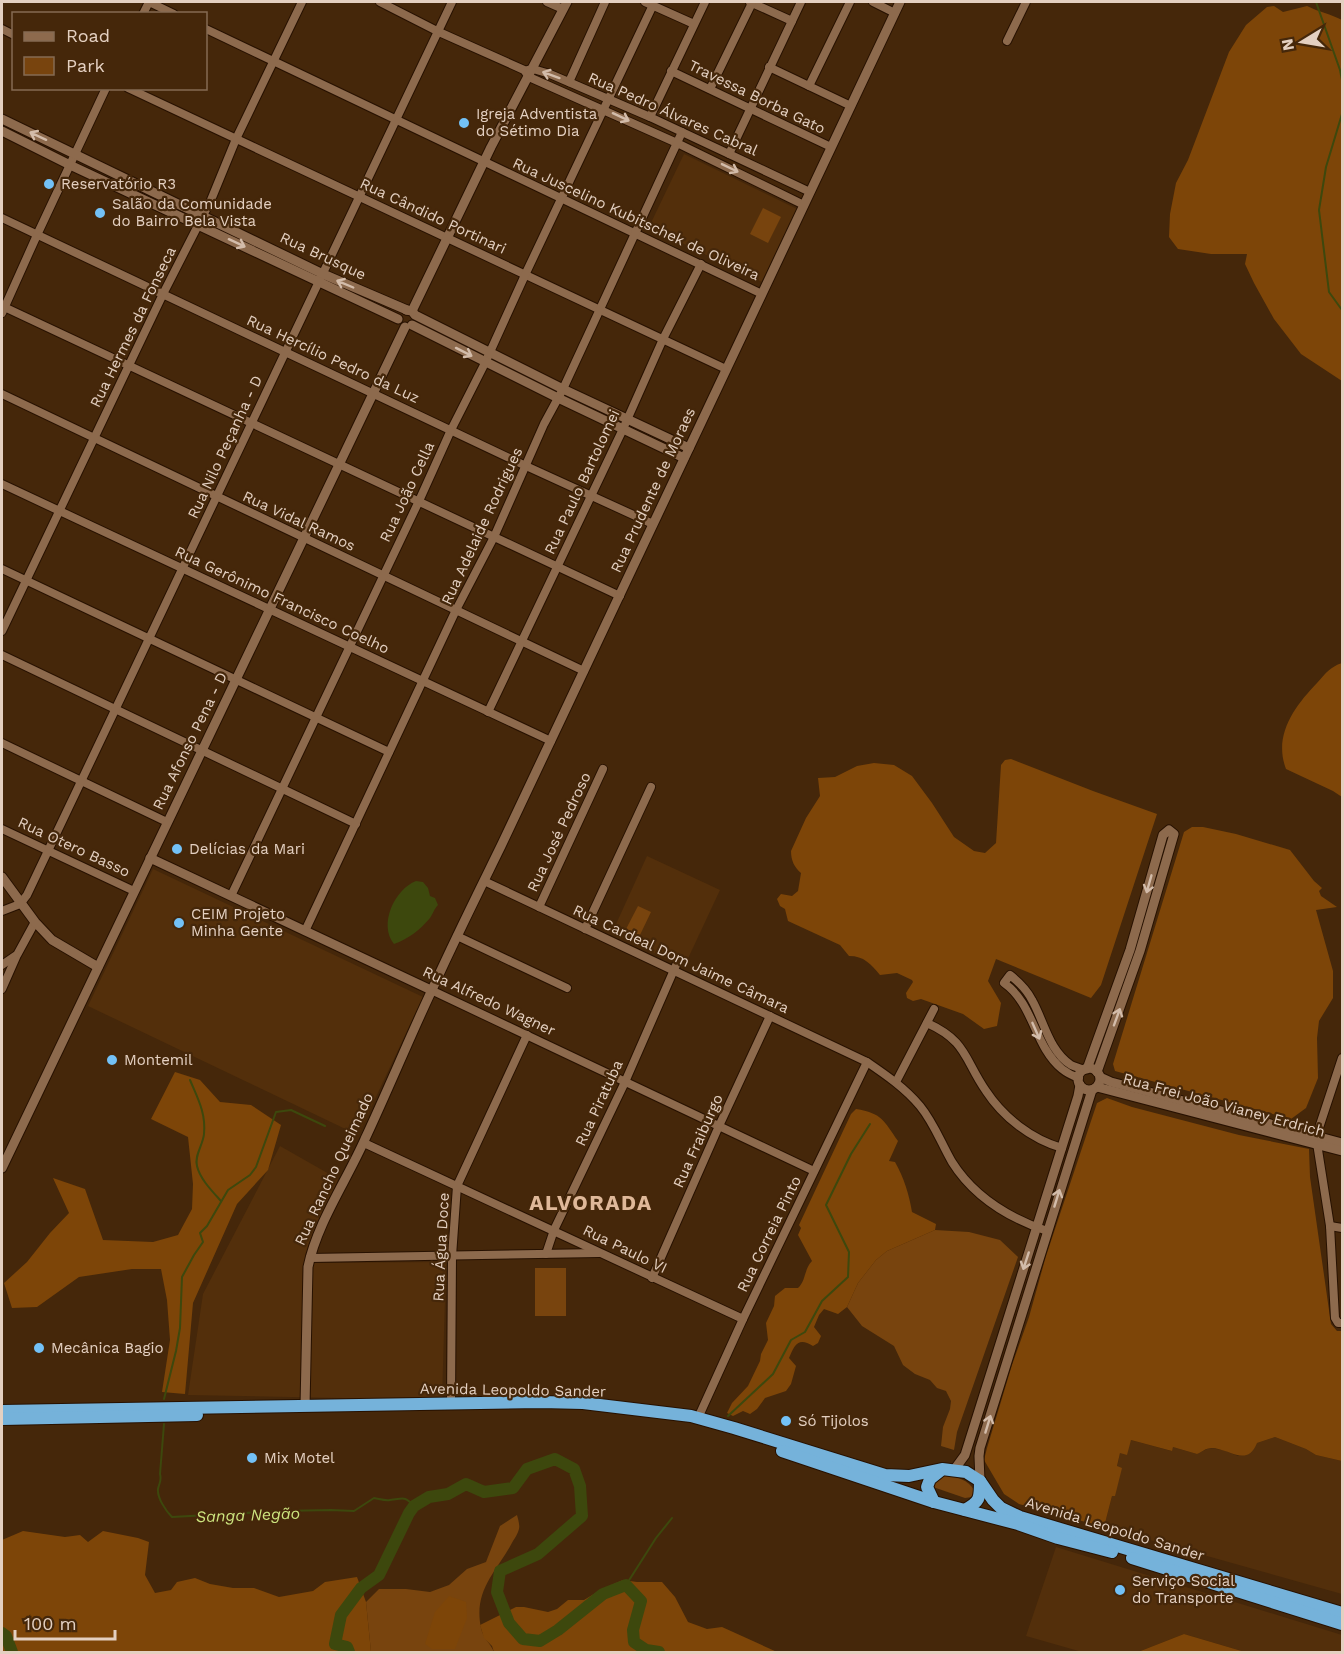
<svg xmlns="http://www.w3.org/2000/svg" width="1344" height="1654" viewBox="0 0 1344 1654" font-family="'Work Sans',sans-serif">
<rect width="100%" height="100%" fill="#45270a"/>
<g fill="#532f0b">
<polygon points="684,154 797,209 762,282 649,227"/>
<polygon points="647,856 720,890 684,967 612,933"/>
<polygon points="153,869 423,997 358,1135 88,1006"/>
<polygon points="280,1146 338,1179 305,1255 314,1263 446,1262 442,1400 188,1395 203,1294"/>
<polygon points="1275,1437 1306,1449 1316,1455 1342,1461 1342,1594 1104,1527 1112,1496 1114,1496 1117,1467 1120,1453 1131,1440 1171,1451 1173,1447 1197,1454 1209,1448 1223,1450 1238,1456 1257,1443"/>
<polygon points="1056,1547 1342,1635 1342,1652 1245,1652 1184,1634 1138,1652 1082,1652 1026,1636"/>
</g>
<g fill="#78440e">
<polygon points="763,208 781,217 768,243 750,234"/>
<polygon points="638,906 651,912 639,937 625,931"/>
<polygon points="935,1230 969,1232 1000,1240 1018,1257 957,1432 954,1450 941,1446 943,1427 950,1409 951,1401 946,1391 937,1388 930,1380 915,1374 903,1365 894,1346 862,1326 847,1307 858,1283 876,1260 887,1251"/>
<rect x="535" y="1268" width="31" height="48"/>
<path d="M 944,1475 C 956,1476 968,1480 974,1490 L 972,1497 L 965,1498 L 933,1487 L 935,1481 Z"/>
<path d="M 517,1515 C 518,1519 520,1525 519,1529 C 518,1533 515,1538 513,1541 C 497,1572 473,1589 481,1628 C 483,1638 490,1643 494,1652 L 371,1652 L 366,1602 L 379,1589 L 406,1589 L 430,1592 L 449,1585 L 467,1569 L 486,1562 L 500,1526 Z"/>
</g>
<g fill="#7d4508">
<path d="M 1274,6 L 1283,12 L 1307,6 C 1319,12 1331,14 1342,20 L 1342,381 L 1301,354 L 1274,319 L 1254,283 L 1245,264 L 1247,254 L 1211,254 L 1178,249 L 1169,237 L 1170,214 L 1176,183 L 1188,160 L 1229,52 L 1246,25 L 1267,7 Z"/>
<path d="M 1342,663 L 1342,797 L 1333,791 L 1286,769 C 1273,735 1295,706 1317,683 C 1326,673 1330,667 1342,663 Z"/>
<path d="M 1011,759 L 1093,791 L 1157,814 L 1101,985 L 1091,998 L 996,959 L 988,981 L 1001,1003 L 997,1026 L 984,1029 L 963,1014 L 921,999 L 913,1001 L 907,998 L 906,993 L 913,982 L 912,980 L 897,973 L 880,975 C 871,964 864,956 849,956 L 840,945 L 788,921 L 785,909 L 780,906 L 777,899 L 781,894 L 792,896 L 798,891 L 801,873 C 794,867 791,860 791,851 L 806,818 L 820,796 L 818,778 L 835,777 L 857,766 L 874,763 L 894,765 L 912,776 L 932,803 L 954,837 L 974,851 L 985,853 L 996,843 L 1001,765 L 1005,760 Z"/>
<polygon points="1192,827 1203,827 1236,834 1290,850 1314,881 1322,888 1319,891 1321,896 1337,907 1316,910 1333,971 1333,998 1319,1021 1317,1038 1318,1078 1306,1108 1291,1119 1115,1071 1113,1064 1184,832"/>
<polygon points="175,1072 200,1080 220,1102 251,1105 281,1125 268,1170 237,1204 193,1303 185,1394 162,1392 170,1340 167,1300 161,1269 132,1269 79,1277 37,1307 12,1308 4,1283 27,1262 50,1233 69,1213 53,1178 85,1189 103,1240 153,1242 178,1235 192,1209 193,1184 188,1137 151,1119"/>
<path d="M 1107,1098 L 1132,1107 L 1239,1135 L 1309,1149 L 1310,1177 L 1331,1324 L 1337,1331 L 1342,1331 L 1342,1461 L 1316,1455 L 1306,1449 L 1275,1437 L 1257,1443 C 1247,1468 1229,1448 1211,1448 C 1206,1448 1202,1452 1197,1454 L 1173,1447 L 1172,1451 L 1131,1440 L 1127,1455 L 1120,1453 L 1117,1466 L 1122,1468 L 1115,1496 L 1112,1496 L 1104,1527 L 1019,1504 L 1004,1494 L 984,1460 L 987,1448 L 1012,1365 L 1029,1317 L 1046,1256 L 1097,1103 Z"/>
<path d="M 856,1109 C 882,1113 884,1121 898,1141 L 889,1161 L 895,1162 C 904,1178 909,1194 912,1212 L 936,1224 L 935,1230 L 887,1251 L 876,1260 L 858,1283 L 847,1307 L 838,1314 L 824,1309 L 819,1315 L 814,1327 L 821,1336 L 818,1343 L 813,1346 C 798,1336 794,1346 789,1358 L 796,1366 L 791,1384 L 786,1391 L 765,1398 L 757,1409 L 750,1414 L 743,1411 L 733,1416 L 727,1413 L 732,1403 L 748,1386 L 760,1361 L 761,1354 L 768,1340 L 766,1323 L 774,1306 L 775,1296 L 785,1288 L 798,1288 C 806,1281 804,1269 812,1261 L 798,1235 L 801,1228 L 799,1225 L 851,1114 Z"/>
<polygon points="23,1531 65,1537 80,1535 88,1542 103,1531 138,1538 149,1542 145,1575 155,1593 171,1590 177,1582 195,1578 210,1584 233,1588 254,1588 279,1597 313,1591 325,1582 357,1577 366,1602 371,1652 2,1652 2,1540"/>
<polygon points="623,1580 637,1582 662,1582 675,1597 688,1622 707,1629 722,1627 777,1652 494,1652 492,1646 484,1638 480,1625 516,1607 524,1607 548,1612 557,1609 568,1600 584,1600 602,1589"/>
<polygon points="449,1596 466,1602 467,1618 455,1649 432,1649 425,1644 435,1612"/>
<polygon points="1184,1634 1245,1652 1138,1652"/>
</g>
<path fill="#3d480d" d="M 416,881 L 423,882 L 428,888 L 430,896 L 435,898 L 438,905 C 434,909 433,914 430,918 C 420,930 408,939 394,944 C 378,924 395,889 416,881 Z"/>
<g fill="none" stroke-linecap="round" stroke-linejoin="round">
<g stroke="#3d480d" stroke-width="2">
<polyline points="1316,2 1340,70 1342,80"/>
<polyline points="1342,114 1326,167 1319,210 1329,292 1342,310"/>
<path d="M 190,1080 C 198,1099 206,1113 204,1134 C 203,1145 194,1156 197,1166 C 200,1179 212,1191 221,1201"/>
<polyline points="164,1399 176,1351 180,1328 182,1277 194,1255 203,1242 200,1233 207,1226 228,1190 250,1175 256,1167 276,1112 291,1110 325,1126"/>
<polyline points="728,1416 773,1374 791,1340 805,1332 822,1301 848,1277 849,1252 826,1205 851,1154 870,1124"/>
<path d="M 164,1424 L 160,1474 C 162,1481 159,1483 158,1489 C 157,1498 166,1511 172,1517 L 281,1511 L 331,1510 L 354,1511 L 374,1498 C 380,1499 385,1501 390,1500 C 403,1499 404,1495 414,1506"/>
<polyline points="626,1585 656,1538 672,1518"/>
</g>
<g stroke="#3d480d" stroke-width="12">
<polyline points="2,1633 6,1636 12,1652"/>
<polyline points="349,1652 347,1647 335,1644 341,1615 361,1588 379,1575 409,1513 414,1506 429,1497 448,1494 466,1484 484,1492 513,1488 527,1469 555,1459 574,1469 580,1486 582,1516 538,1554 500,1571 497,1592 509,1623 523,1639 540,1641 558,1630 603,1594 626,1585 641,1601 633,1630 634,1642 646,1650 659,1652"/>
</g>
<g stroke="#271100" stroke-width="10">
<g id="minor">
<polyline points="149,2 174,14"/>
<polyline points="380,2 439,32 524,70 529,77 677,143 804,205"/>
<polyline points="547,2 563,9"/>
<polyline points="645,2 694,24"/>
<polyline points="750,2 792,21"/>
<polyline points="873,2 895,13"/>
<polyline points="143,14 149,2"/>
<polyline points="2,29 14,35"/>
<polyline points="206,29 762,294"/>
<polyline points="1007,41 1026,2"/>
<polyline points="769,67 851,106"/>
<polyline points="528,70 533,69 550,74 650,117 810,192"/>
<polyline points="671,71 831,147"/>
<polyline points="569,82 605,2"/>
<polyline points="809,86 850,2"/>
<polyline points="128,88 726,369"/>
<polyline points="710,89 752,3"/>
<polyline points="650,117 705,2"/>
<polyline points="729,154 801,2"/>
<polyline points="2,218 526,466 653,524"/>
<polyline points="2,306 620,596"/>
<polyline points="2,313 37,235 106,88"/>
<polyline points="2,394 584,671"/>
<polyline points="2,484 551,741"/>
<polyline points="2,569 389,752"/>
<polyline points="2,631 163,294 211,200 236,139 302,2"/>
<polyline points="2,655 356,824"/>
<polyline points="488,712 623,429 663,339 701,264"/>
<polyline points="2,743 167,822"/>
<polyline points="2,829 134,891"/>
<path d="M 484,881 L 867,1062 C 886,1075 905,1088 920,1106 C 934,1123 941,1143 952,1162 C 974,1197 1009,1218 1047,1231"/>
<polyline points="231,896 419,501 451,430 485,363 525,275 653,5"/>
<polyline points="539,907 603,769"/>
<polyline points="2,911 20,904 27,895 452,2"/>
<polyline points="585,929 651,787"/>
<polyline points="305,931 456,610 494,537 544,424 563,389 682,132"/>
<polyline points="457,936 567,988"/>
<polyline points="2,965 15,956"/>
<polyline points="2,989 17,955 35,922"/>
<polyline points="431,990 814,1171"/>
<path d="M 927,1023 C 967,1041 964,1059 986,1091 C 1003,1117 1031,1139 1062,1148"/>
<polyline points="1342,1058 1316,1137 1330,1226 1335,1318 1338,1323 1342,1323"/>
<path d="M 1079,1078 C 1073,1076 1067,1073 1062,1069 C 1034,1046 1034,1004 1004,983 L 1010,975 C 1019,982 1027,990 1032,1000 C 1044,1021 1049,1051 1071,1065 C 1075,1067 1080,1068 1084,1070"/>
<polyline points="896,1082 934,1009"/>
<polyline points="364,1143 743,1319"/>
<polyline points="1330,1226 1342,1228"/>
<polyline points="546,1254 554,1230 625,1082 677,963"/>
<polyline points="310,1258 599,1253"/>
<polyline points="652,1278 719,1126 770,1016"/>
<polyline points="451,1403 452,1256 457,1186 527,1035"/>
<polyline points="698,1418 743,1319 867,1062"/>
</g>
</g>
<g stroke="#271100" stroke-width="11">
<g id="tertiary">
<polyline points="2,119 323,274 407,310"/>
<polyline points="2,131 70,165 398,319"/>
<polyline points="406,310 412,311 415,315 563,389 689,448"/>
<polyline points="412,311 491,147 567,2"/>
<polyline points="412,325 558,398 684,458"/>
<polyline points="150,858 431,990"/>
<polyline points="2,877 35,922 52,940 98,967"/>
<circle cx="1089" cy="1079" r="11"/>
<polyline points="1087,1069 1130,950 1163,835 1169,830 1174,834 1140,951 1097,1072"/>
<polyline points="1100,1077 1111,1082 1342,1143"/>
<polyline points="1097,1087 1342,1151"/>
<polyline points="2,1168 405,327"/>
<path d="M 305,1406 L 308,1267 C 317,1223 347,1180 365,1139 C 388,1090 408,1041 431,992 C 453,943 477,895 501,846 C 636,565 766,282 900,2"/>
<polyline points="954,1470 965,1455 1078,1096 1080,1085"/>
<polyline points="980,1481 979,1456 980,1448 1092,1090"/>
</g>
</g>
<g stroke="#271100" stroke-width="14">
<g id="trunk">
<polyline points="2,1411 541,1402 583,1403 691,1416 734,1428 885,1475 909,1476 942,1469 966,1472 980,1481 993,1500 1001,1508 1020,1517 1342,1613"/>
<polyline points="2,1419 197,1415"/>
<polyline points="782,1451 934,1502 1018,1524 1058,1538 1112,1552"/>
<polyline points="934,1502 927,1487 930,1479 940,1471"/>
<path d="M 965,1510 C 980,1501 980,1499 980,1481"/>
<polyline points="1132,1558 1342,1624"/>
</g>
</g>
<use href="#minor" stroke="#8d6a4d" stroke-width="8"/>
<use href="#tertiary" stroke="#8d6a4d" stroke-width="9"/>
<use href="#trunk" stroke="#75b2da" stroke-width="12"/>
</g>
<defs><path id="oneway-shaft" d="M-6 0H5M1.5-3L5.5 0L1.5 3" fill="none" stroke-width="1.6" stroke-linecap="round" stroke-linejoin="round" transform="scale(1.5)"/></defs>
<g stroke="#d3bcaa">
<use href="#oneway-shaft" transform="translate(551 75) rotate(-160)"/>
<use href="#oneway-shaft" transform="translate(621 117) rotate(25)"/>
<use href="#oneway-shaft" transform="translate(38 136) rotate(-155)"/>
<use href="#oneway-shaft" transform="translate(730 168) rotate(26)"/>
<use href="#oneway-shaft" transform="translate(237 243) rotate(25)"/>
<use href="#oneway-shaft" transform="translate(345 284) rotate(-157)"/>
<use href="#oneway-shaft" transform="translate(464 352) rotate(27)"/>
<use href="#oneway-shaft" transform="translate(1149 884) rotate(106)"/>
<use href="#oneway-shaft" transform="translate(1117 1017) rotate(-70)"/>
<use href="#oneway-shaft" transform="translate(1036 1031) rotate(66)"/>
<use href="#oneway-shaft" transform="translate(1057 1198) rotate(-73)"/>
<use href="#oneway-shaft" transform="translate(1026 1261) rotate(108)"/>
<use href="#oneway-shaft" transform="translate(988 1424) rotate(-73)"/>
</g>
<g fill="#73c1f6" stroke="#45270a" stroke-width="2">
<circle cx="464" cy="123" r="6"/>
<circle cx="49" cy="184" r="6"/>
<circle cx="100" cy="213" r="6"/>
<circle cx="177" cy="849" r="6"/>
<circle cx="179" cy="923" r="6"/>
<circle cx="112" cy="1060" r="6"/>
<circle cx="39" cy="1348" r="6"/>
<circle cx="786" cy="1421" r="6"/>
<circle cx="252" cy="1458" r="6"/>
<circle cx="1120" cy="1590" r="6"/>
</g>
<g text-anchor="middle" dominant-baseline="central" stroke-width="4.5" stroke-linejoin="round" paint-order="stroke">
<g font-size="15" fill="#e4d0c1" stroke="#45270a">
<text transform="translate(757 97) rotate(26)">Travessa Borba Gato</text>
<text transform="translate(673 114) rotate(24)">Rua Pedro Álvares Cabral</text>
<text transform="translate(433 216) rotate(25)">Rua Cândido Portinari</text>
<text transform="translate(636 219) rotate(25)">Rua Juscelino Kubitschek de Oliveira</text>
<text transform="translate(323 256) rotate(25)">Rua Brusque</text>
<text transform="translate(133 327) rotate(-64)">Rua Hermes da Fonseca</text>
<text transform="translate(333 359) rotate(25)">Rua Hercílio Pedro da Luz</text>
<text transform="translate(225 447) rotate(-65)">Rua Nilo Peçanha - D</text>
<text transform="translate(582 482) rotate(-65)">Rua Paulo Bartolomei</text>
<text transform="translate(653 490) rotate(-65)">Rua Prudente de Moraes</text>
<text transform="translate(407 492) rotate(-65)">Rua João Cella</text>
<text transform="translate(299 521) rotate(25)">Rua Vidal Ramos</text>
<text transform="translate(482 526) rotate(-65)">Rua Adelaide Rodrigues</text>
<text transform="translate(282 600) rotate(25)">Rua Gerônimo Francisco Coelho</text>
<text transform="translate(190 741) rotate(-64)">Rua Afonso Pena - D</text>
<text transform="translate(559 832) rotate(-65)">Rua José Pedroso</text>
<text transform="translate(74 847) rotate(25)">Rua Otero Basso</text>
<text transform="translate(681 959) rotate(25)">Rua Cardeal Dom Jaime Câmara</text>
<text transform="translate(489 1001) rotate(25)">Rua Alfredo Wagner</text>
<text transform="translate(599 1103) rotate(-65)">Rua Piratuba</text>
<text transform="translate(1224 1105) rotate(15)">Rua Frei João Vianey Erdrich</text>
<text transform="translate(698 1141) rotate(-66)">Rua Fraiburgo</text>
<text transform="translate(334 1169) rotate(-65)">Rua Rancho Queimado</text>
<text transform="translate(769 1234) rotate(-64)">Rua Correia Pinto</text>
<text transform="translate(441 1247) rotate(-87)">Rua Água Doce</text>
<text transform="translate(625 1249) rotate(26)">Rua Paulo VI</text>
<text transform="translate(513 1390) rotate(1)">Avenida Leopoldo Sander</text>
<text transform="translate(1115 1529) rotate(17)">Avenida Leopoldo Sander</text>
</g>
<g font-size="15" fill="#e4d0c1" stroke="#45270a" text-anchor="start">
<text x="476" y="114">Igreja Adventista<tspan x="476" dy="17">do Sétimo Dia</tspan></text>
<text x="61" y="184">Reservatório R3</text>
<text x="112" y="204">Salão da Comunidade<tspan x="112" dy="17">do Bairro Bela Vista</tspan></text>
<text x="189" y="849">Delícias da Mari</text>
<text x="191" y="914">CEIM Projeto<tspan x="191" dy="17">Minha Gente</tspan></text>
<text x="124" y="1060">Montemil</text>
<text x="51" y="1348">Mecânica Bagio</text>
<text x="798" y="1421">Só Tijolos</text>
<text x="264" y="1458">Mix Motel</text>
<text x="1132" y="1581">Serviço Social<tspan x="1132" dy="17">do Transporte</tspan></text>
</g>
<g font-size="16" font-style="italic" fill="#cde57f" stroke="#45270a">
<text transform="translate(248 1515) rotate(-2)">Sanga Negão</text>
</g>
<g font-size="21" font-weight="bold" letter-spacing="1.5" fill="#dfb899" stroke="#45270a">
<text x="591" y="1202">ALVORADA</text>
</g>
</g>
<rect width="1344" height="1654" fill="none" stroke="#e4d0c1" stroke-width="6"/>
<rect x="12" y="12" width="195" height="78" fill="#45270a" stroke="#856b53" stroke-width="1.5"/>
<rect x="24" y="32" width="30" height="9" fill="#8d6a4d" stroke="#856b53" stroke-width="1.5"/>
<text x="66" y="42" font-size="18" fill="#e4d0c1">Road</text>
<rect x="24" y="57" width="30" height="18" fill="#78440e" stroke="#856b53" stroke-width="1.5"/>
<text x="66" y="72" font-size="18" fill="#e4d0c1">Park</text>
<g transform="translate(1302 42) rotate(259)" stroke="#45270a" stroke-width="4.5" paint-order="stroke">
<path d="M0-4.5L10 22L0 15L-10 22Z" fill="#e4d0c1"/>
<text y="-9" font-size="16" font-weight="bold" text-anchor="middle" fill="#e4d0c1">N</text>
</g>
<path d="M15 1630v9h100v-9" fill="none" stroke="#e4d0c1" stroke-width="3"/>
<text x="24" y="1630" font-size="18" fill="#e4d0c1" stroke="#45270a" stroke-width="4.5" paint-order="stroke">100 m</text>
</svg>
